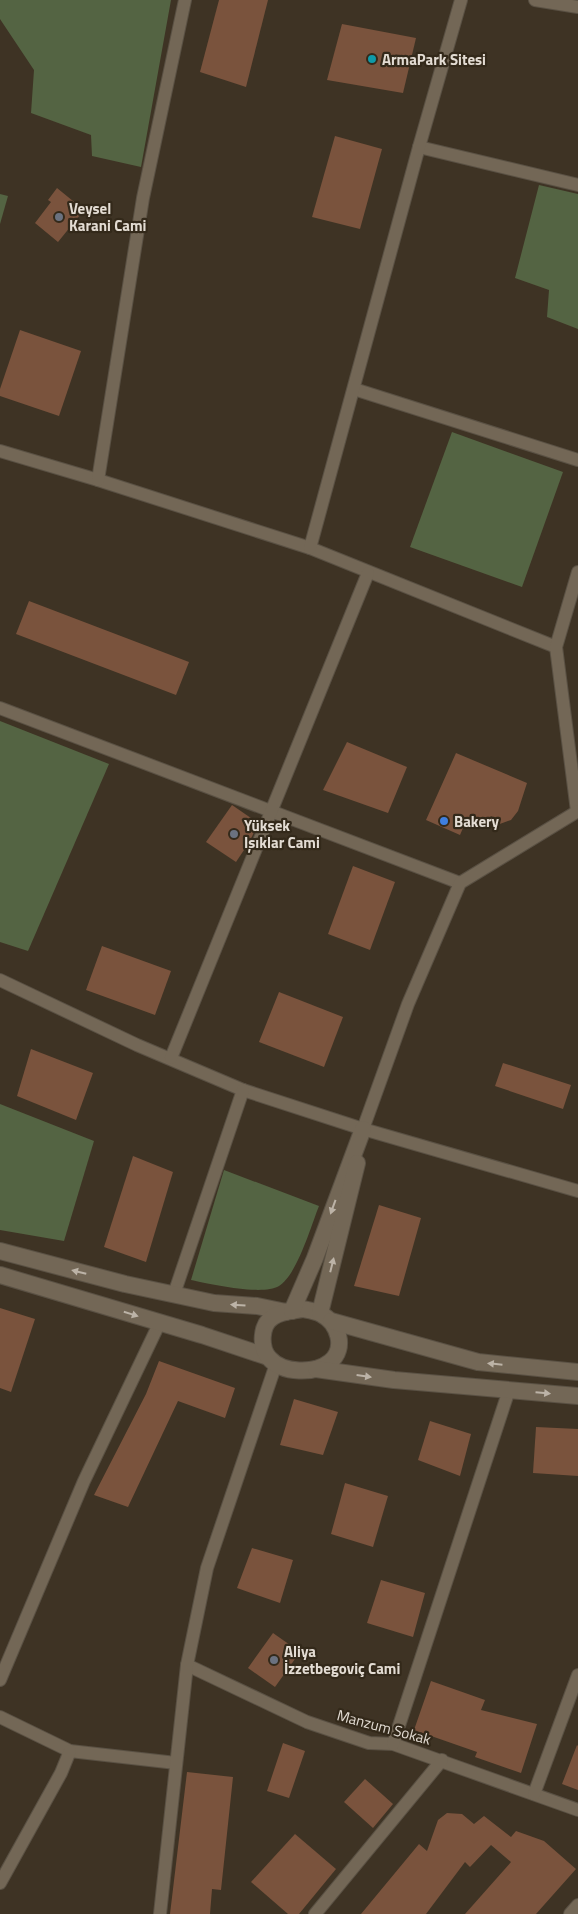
<svg xmlns="http://www.w3.org/2000/svg" width="578" height="1914" viewBox="0 0 578 1914" font-family="'Titillium Web',sans-serif">
<rect width="100%" height="100%" fill="#3e3324"/>
<g fill="#546443">
<polygon points="0,0 171,0 141,167 92,156 91,135 31,113 34,70 0,19"/>
<polygon points="539,185 578,194 578,329 547,317 549,290 515,278"/>
<polygon points="0,194 8,196 0,224"/>
<polygon points="452,432 563,472 522,587 410,547"/>
<polygon points="0,721 109,764 28,951 0,942"/>
<polygon points="0,1104 94,1141 64,1241 0,1230"/>
<path d="M 224,1170 L 319,1206 C 311,1226 297,1275 279,1286 C 262,1296 210,1284 191,1280 Z"/>
</g>
<g fill="#7a533d">
<polygon points="219,0 268,0 246,87 200,72"/>
<polygon points="342,24 416,38 403,93 327,80"/>
<polygon points="335,136 382,149 360,229 312,217"/>
<polygon points="57,188 84,210 58,242 35,223 51,202 48,200"/>
<polygon points="20,330 81,351 59,416 0,396 0,389"/>
<polygon points="29,601 189,662 176,695 16,634"/>
<polygon points="347,742 407,767 388,813 323,790"/>
<polygon points="456,753 527,783 518,811 511,820 497,825 484,826 466,821 460,835 426,820"/>
<polygon points="232,805 258,823 250,841 236,862 206,842"/>
<polygon points="353,866 395,882 370,950 328,934"/>
<polygon points="102,946 171,971 155,1015 86,990"/>
<polygon points="279,992 343,1017 324,1067 259,1042"/>
<polygon points="31,1049 93,1073 76,1120 17,1096"/>
<polygon points="503,1063 571,1085 563,1109 495,1086"/>
<polygon points="133,1156 173,1172 146,1262 104,1247"/>
<polygon points="379,1205 421,1218 399,1296 354,1286"/>
<polygon points="0,1308 35,1319 11,1392 0,1388"/>
<polygon points="159,1361 235,1388 225,1418 178,1401 128,1507 94,1495 146,1394"/>
<polygon points="294,1399 338,1412 323,1455 280,1445"/>
<polygon points="430,1421 471,1434 460,1476 418,1460"/>
<polygon points="536,1427 578,1429 578,1476 533,1473"/>
<polygon points="345,1483 388,1496 373,1547 331,1534"/>
<polygon points="252,1548 293,1560 280,1603 237,1588"/>
<polygon points="381,1580 425,1593 413,1637 367,1623"/>
<polygon points="273,1633 300,1652 275,1687 248,1668"/>
<polygon points="431,1681 485,1700 481,1710 537,1724 521,1773 475,1757 477,1752 414,1730"/>
<polygon points="283,1743 305,1751 289,1798 267,1791"/>
<polygon points="577,1745 578,1746 578,1790 562,1784"/>
<polygon points="187,1772 233,1777 221,1890 212,1889 210,1914 170,1914"/>
<polygon points="365,1779 393,1804 373,1828 344,1802"/>
<polygon points="447,1813 462,1814 474,1824 484,1816 511,1837 516,1831 544,1841 576,1869 536,1914 465,1914 511,1862 491,1845 470,1867 465,1862 426,1914 361,1914 419,1844 427,1851 438,1820"/>
<polygon points="295,1834 336,1869 299,1914 288,1914 251,1882"/>
</g>
<g fill="none" stroke-linecap="round" stroke-linejoin="round">
<g stroke="#5a5144" stroke-width="14">
<g id="minor">
<polyline points="535,0 578,7"/>
<polyline points="419,147 578,185"/>
<polyline points="354,389 578,460"/>
<polyline points="0,451 98,480 310,548 556,647"/>
<polyline points="98,480 143,198 185,0"/>
<polyline points="310,548 419,147 461,0"/>
<polyline points="0,708 460,883"/>
<polyline points="577,811 556,647 578,572"/>
<polyline points="0,980 137,1045 243,1090 363,1129 578,1191"/>
<polyline points="171,1058 368,573"/>
<polyline points="363,1129 408,1004 460,883 578,811"/>
<polyline points="174,1294 243,1090"/>
<polyline points="187,1665 307,1722 369,1743 393,1744 578,1810"/>
<polyline points="0,1680 84,1481 160,1322"/>
<polyline points="0,1717 70,1751 176,1763"/>
<polyline points="393,1744 509,1390"/>
<polyline points="534,1794 578,1675"/>
<polyline points="0,1883 61,1773 70,1751"/>
<polyline points="160,1914 187,1665 207,1568 276,1364"/>
<polyline points="315,1914 442,1760"/>
<polyline points="570,1914 578,1905"/>
</g>
</g>
<g stroke="#5a5144" stroke-width="18">
<g id="tertiary">
<polyline points="0,1251 125,1284 214,1303 257,1306 286,1312"/>
<polyline points="0,1275 202,1335 268,1357"/>
<path d="M 303,1309 C 308,1310 316,1311 321,1314 C 338,1323 347,1348 330,1362 C 315,1374 283,1374 269,1358 C 260,1348 260,1325 273,1317 C 281,1311 293,1311 303,1309 Z"/>
<polyline points="292,1311 315,1258 363,1129"/>
<polyline points="320,1313 357,1163"/>
<polyline points="331,1321 478,1362 578,1372"/>
<polyline points="316,1369 394,1380 578,1396"/>
</g>
</g>
<use href="#minor" stroke="#736756" stroke-width="12"/>
<use href="#tertiary" stroke="#736756" stroke-width="16"/>
</g>
<defs><path id="oneway-solid" d="M-6-.8H1V-3.2L6.5 0L1 3.2V.8H-6Z" transform="scale(1.25)"/></defs>
<g fill="#bcb3a7">
<use href="#oneway-solid" transform="translate(333 1207) rotate(110)"/>
<use href="#oneway-solid" transform="translate(332 1265) rotate(-76)"/>
<use href="#oneway-solid" transform="translate(79 1272) rotate(-166)"/>
<use href="#oneway-solid" transform="translate(238 1305) rotate(-176)"/>
<use href="#oneway-solid" transform="translate(131 1314) rotate(17)"/>
<use href="#oneway-solid" transform="translate(495 1364) rotate(-174)"/>
<use href="#oneway-solid" transform="translate(364 1376) rotate(8)"/>
<use href="#oneway-solid" transform="translate(543 1393) rotate(5)"/>
</g>
<circle fill="#0f9aa8" stroke="#33291a" stroke-width="2" cx="372" cy="59" r="5"/>
<g fill="#6b7280" stroke="#33291a" stroke-width="2">
<circle cx="59" cy="217" r="5"/>
<circle cx="234" cy="834" r="5"/>
<circle cx="274" cy="1660" r="5"/>
</g>
<circle fill="#3f7fe0" stroke="#33291a" stroke-width="2" cx="444" cy="821" r="5"/>
<g text-anchor="middle" dominant-baseline="central" stroke-width="4.5" stroke-linejoin="round" paint-order="stroke">
<g font-size="15" font-weight="bold" fill="#e3dcd3" stroke="#33291a" text-anchor="start">
<text x="382" y="59">ArmaPark Sitesi</text>
<text x="69" y="208">Veysel<tspan x="69" dy="17">Karani Cami</tspan></text>
<text x="454" y="821">Bakery</text>
<text x="244" y="825">Yüksek<tspan x="244" dy="17">Işıklar Cami</tspan></text>
<text x="284" y="1651">Aliya<tspan x="284" dy="17">İzzetbegoviç Cami</tspan></text>
</g>
<g font-size="15" fill="#e3dcd3" stroke="#33291a">
<text transform="translate(384 1727) rotate(15)">Manzum Sokak</text>
</g>
</g>
</svg>
